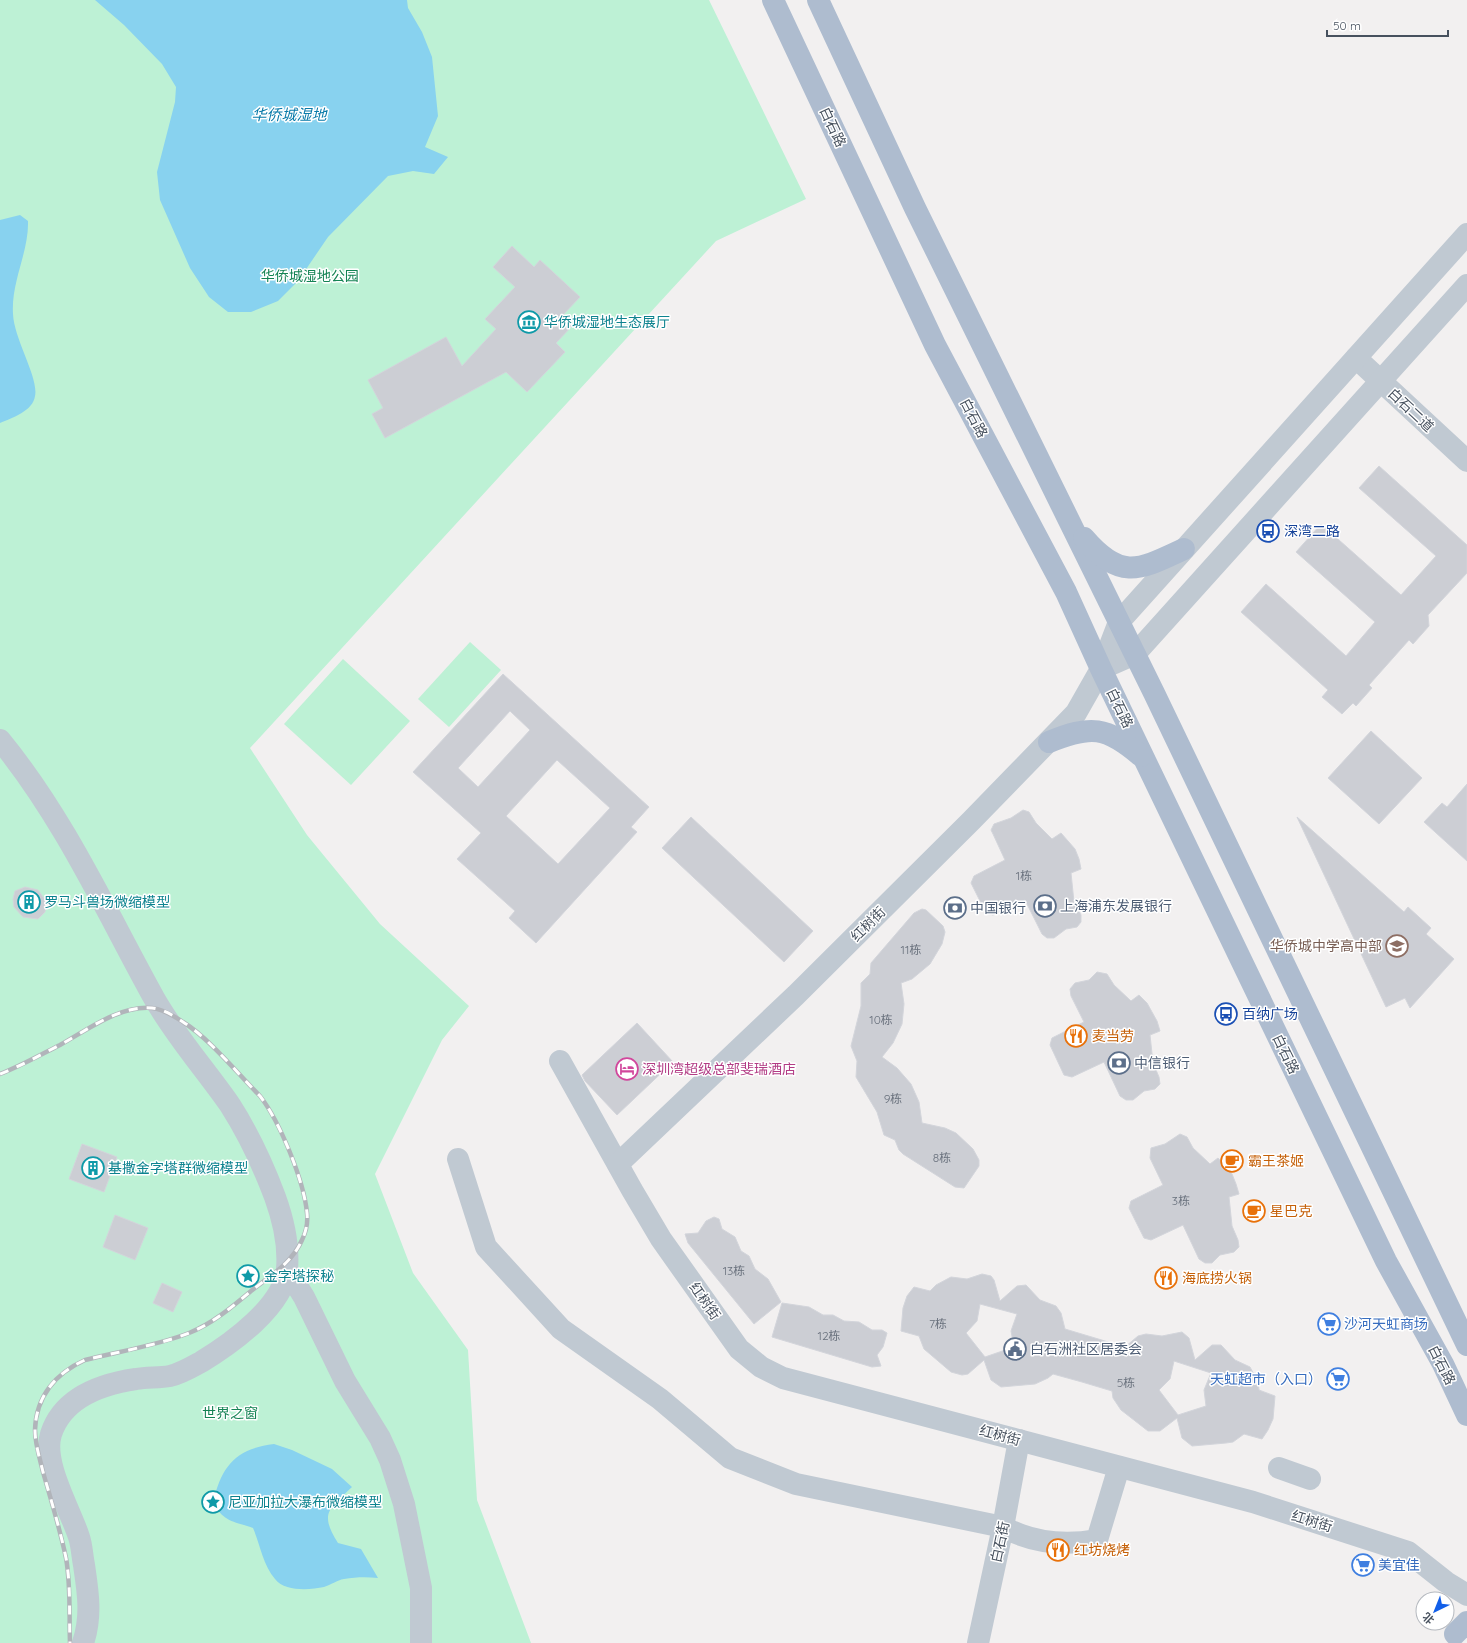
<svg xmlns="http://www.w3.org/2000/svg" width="1467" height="1643" viewBox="0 0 1467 1643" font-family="Quicksand,'Noto Sans SC',sans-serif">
<rect width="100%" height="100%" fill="#f2f0f0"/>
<g fill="#bdf1d5">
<polygon points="0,0 709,0 806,199 716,241 250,748 307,835 380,924 469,1006 442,1040 375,1174 413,1273 468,1350 477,1500 531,1643 0,1643"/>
<polygon points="470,642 501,670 449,727 418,699"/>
<polygon points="343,659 410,721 351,785 284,724"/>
</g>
<g fill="#88d2ef">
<polygon points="95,0 407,0 408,8 422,32 432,57 438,116 425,147 448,157 434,174 413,171 388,176 328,237 298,281 278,301 251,312 228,312 209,297 190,268 160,200 157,172 175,102 176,87 162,64 124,25"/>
<path d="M 20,215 L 28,221 C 29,252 11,281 13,314 C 14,339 39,378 35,396 C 33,411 12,418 0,423 L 0,220 Z"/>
<path d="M 274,1444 L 292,1450 L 332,1469 L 352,1487 C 329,1509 319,1513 338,1543 L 361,1549 L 378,1578 C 367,1577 356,1577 344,1579 C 337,1580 331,1585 324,1587 C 310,1590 285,1592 275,1579 C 263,1565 260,1544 253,1528 C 233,1521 223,1522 213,1502 C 222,1466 235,1449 274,1444 Z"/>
</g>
<g fill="#ccced4" stroke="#d3d5db" fill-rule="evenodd">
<polygon points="512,246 534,267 540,260 580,297 562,316 572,326 556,343 565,352 527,392 506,372 385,438 372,414 383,408 368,380 446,337 462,366 496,329 485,319 515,287 493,267"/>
<polygon points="1379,466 1467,545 1467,573 1428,615 1429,626 1413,644 1409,640 1369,685 1372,688 1356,706 1353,703 1342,714 1322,697 1328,690 1241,612 1266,584 1346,656 1375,622 1296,552 1321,524 1401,595 1436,556 1359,488"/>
<path d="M 503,674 L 649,807 L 631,827 L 637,832 L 536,943 L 509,918 L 515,911 L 457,859 L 481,833 L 413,772 ZM 510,711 L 530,730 L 478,787 L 458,768 ZM 557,760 L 610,808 L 558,864 L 506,816 Z"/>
<polygon points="1371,731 1422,778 1379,824 1328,778"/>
<polygon points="1467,784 1467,861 1424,822 1442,803 1447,807"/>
<polygon points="1023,810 1029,812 1036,823 1052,839 1061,833 1075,849 1079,859 1081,869 1071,873 1074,902 1081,915 1081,922 1077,927 1066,929 1054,938 1047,938 1042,934 1025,900 993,915 986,913 971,883 974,876 1005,860 993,834 991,830 994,824 1011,818"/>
<polygon points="691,817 813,931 784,962 662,848"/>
<polygon points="1297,817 1404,912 1408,907 1431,928 1426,934 1454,959 1410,1008 1405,998 1386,1007"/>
<polygon points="25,887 38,890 46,901 45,912 38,919 23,917 14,907 13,899 15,891"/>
<polygon points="922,909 926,910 943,926 945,932 942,944 930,964 912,979 901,983 904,1004 902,1024 893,1043 882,1057 897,1068 911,1084 919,1102 922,1123 945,1128 956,1133 973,1149 979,1160 979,1166 964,1188 955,1187 903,1154 899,1150 895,1140 884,1135 877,1112 856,1077 857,1061 851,1046 861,1006 861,983 870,974 871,963 914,913"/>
<polygon points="1097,972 1107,974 1114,985 1131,1001 1139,995 1147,1003 1157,1021 1160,1031 1150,1035 1153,1063 1159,1077 1160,1084 1155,1089 1144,1091 1133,1100 1126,1100 1120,1096 1104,1062 1072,1077 1064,1075 1050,1045 1052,1038 1084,1022 1071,996 1070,989 1075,983 1089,980"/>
<polygon points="637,1023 673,1062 617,1115 585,1081 582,1075"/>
<polygon points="1180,1134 1187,1137 1193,1148 1210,1164 1218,1158 1232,1174 1236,1184 1239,1194 1229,1197 1232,1226 1238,1240 1239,1247 1234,1252 1220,1255 1212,1263 1205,1263 1199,1259 1183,1225 1151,1240 1144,1238 1129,1208 1131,1201 1163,1185 1150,1158 1151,1148 1165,1144"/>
<polygon points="82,1144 117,1157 104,1192 69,1179"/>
<polygon points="115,1215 148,1228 135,1260 103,1247"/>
<polygon points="714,1217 719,1219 722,1229 735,1237 741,1251 749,1256 755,1269 768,1279 781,1302 754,1324 688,1243 685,1234 698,1233 706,1221"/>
<path d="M 982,1274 L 991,1276 L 994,1280 L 1000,1301 L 1017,1286 L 1026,1285 L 1040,1300 L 1056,1306 L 1061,1313 L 1065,1329 L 1125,1347 L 1138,1336 L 1146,1334 L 1162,1336 L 1182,1332 L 1189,1338 L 1195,1360 L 1212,1345 L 1221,1345 L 1235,1360 L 1250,1367 L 1258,1382 L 1259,1390 L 1275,1396 L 1273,1419 L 1268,1430 L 1262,1439 L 1244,1434 L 1233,1442 L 1226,1443 L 1192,1446 L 1182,1438 L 1177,1418 L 1160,1431 L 1148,1431 L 1121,1410 L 1113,1398 L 1112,1391 L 1082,1382 L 1053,1374 L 1048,1378 L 1035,1384 L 1001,1387 L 991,1380 L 984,1360 L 968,1374 L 962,1375 L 951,1372 L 924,1349 L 919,1336 L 901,1331 L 903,1308 L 907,1296 L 914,1287 L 930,1291 L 936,1285 L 951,1277 L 967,1279 ZM 980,1304 L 1017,1314 L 1011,1331 L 1014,1347 L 985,1357 L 966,1333 L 977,1321 ZM 1174,1361 L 1211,1373 L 1204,1390 L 1206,1406 L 1178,1415 L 1159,1390 L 1170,1379 Z"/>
<polygon points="162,1283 182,1292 173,1312 153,1303"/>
<polygon points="782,1303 809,1307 823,1315 833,1315 844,1321 859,1322 872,1330 882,1330 887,1333 883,1347 877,1355 881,1366 872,1367 772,1337"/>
</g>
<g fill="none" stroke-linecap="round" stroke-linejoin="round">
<g stroke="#c0c9d2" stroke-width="22">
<polyline points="1356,358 1467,461"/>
<polyline points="1101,669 1135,654 1467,285"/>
<path d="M 0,740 C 64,818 106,911 154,998 C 176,1037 205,1069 230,1105 C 248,1133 263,1165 275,1197 C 283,1219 289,1245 287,1269 C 284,1306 231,1344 201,1362 C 192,1367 180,1374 170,1376 C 159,1378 147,1377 136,1379 C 102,1384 63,1397 51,1434 C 42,1463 70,1509 79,1537 C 82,1546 82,1555 84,1565 C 88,1592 92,1616 83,1643"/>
<polyline points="560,1061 632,1190 661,1239 739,1349 761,1367 783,1378 1253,1502 1408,1552 1446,1582 1467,1595"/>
<path d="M 458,1159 L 486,1247 L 561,1329 L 660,1399 L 730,1458 L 796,1484 L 1003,1527 C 1033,1543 1064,1546 1097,1540 L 1119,1467"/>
<polyline points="618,1164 796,995 971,821 1076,713 1101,669 1119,622 1467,234"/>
<polyline points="287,1270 304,1297 345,1381 380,1438 390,1460 404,1504 421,1588 421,1643"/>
<polyline points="1279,1468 1310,1479"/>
<polyline points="978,1643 1003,1527 1019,1440"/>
</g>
<g stroke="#aebccf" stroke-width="22">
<polyline points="773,0 935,345 1066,592 1101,669 1386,1261 1443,1364 1467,1415"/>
<polyline points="818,0 915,208 1154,693 1467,1345"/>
<path d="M 1084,538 C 1121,581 1139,570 1184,549"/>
<path d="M 1049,742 C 1091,725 1106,726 1141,756"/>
<polyline points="1455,1634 1467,1622"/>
</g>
<g stroke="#b1b4ba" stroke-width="4.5">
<path id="rail" d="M 0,1074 C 21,1066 40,1055 60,1045 C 87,1030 120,1005 152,1008 C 163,1009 174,1016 183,1022 C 210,1039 237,1073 260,1096 C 280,1122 304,1181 307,1213 C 308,1222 306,1232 302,1240 C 292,1263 270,1276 251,1291 C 232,1307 212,1324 189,1333 C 159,1345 117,1352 85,1360 C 56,1373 36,1396 35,1430 C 35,1444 40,1459 43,1472 C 51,1500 60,1529 66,1558 C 71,1586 69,1615 70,1643"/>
</g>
<use href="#rail" stroke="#fff" stroke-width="3" stroke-dasharray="9" stroke-linecap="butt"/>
</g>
<defs>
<g id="museum-ring" transform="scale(1.15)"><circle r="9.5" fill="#fff" stroke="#0f9aa8" stroke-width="1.5"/><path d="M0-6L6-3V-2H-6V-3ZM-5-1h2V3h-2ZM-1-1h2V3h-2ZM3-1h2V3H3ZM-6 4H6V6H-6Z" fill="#0f9aa8"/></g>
<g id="bus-ring" transform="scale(1.15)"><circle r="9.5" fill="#fff" stroke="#1a4fb4" stroke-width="1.5"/><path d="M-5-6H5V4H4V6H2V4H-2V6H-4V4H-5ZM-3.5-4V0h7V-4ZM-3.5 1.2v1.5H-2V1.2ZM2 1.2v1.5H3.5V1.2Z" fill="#1a4fb4"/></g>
<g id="building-ring" transform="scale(1.15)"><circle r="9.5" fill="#fff" stroke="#0f9aa8" stroke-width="1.5"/><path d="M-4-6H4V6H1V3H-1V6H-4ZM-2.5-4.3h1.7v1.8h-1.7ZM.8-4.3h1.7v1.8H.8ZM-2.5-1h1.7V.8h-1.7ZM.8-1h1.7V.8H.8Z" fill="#0f9aa8"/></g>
<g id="bank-ring" transform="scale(1.15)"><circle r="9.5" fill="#fff" stroke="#5c6f8a" stroke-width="1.5"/><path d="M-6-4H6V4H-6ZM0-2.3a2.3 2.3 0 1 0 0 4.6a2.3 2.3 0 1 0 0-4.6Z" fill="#5c6f8a"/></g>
<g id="school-ring" transform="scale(1.15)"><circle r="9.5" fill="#fff" stroke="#8d6e63" stroke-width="1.5"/><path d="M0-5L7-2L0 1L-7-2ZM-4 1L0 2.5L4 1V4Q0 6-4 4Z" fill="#8d6e63"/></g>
<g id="restaurant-ring" transform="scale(1.15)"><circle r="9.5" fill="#fff" stroke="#e8710a" stroke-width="1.5"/><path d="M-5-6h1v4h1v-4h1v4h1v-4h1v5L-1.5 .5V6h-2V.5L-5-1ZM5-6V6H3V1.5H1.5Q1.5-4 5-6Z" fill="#e8710a"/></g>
<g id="hotel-ring" transform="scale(1.15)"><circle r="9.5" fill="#fff" stroke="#d1479c" stroke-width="1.5"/><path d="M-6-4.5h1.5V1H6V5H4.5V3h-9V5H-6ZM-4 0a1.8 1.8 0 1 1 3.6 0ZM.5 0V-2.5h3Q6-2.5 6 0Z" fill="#d1479c"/></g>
<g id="cafe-ring" transform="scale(1.15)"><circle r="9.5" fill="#fff" stroke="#e8710a" stroke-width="1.5"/><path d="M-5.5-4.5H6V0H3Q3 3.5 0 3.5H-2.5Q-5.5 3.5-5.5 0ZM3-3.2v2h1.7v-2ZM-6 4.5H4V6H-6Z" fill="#e8710a"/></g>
<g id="sight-ring" transform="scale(1.15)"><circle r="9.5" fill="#fff" stroke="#0f9aa8" stroke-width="1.5"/><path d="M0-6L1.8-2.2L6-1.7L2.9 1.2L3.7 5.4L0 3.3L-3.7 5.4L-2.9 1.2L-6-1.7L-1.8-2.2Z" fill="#0f9aa8"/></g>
<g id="supermarket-ring" transform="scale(1.15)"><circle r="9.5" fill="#fff" stroke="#3f7fe0" stroke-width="1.5"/><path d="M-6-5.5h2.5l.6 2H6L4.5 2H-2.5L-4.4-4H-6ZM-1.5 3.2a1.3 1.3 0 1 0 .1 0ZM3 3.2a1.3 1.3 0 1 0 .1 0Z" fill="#3f7fe0"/></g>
<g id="civic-ring" transform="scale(1.15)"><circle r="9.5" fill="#fff" stroke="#5c6f8a" stroke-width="1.5"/><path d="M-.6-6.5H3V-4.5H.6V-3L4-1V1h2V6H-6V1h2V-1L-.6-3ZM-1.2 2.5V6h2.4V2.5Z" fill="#5c6f8a"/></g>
</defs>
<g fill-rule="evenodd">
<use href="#museum-ring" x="529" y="322"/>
<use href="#bus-ring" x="1268" y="531"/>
<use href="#building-ring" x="29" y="902"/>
<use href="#bank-ring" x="1045" y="906"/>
<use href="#bank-ring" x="955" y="908"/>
<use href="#school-ring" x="1397" y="946"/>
<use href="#bus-ring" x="1226" y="1014"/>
<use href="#restaurant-ring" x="1076" y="1036"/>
<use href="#bank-ring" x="1119" y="1063"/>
<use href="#hotel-ring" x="627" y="1069"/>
<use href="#cafe-ring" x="1232" y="1161"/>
<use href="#building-ring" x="93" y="1168"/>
<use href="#cafe-ring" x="1254" y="1211"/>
<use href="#sight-ring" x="248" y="1276"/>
<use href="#restaurant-ring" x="1166" y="1278"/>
<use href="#supermarket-ring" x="1329" y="1324"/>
<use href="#civic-ring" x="1015" y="1349"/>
<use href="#supermarket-ring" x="1338" y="1379"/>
<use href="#sight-ring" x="213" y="1502"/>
<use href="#restaurant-ring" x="1058" y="1550"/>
<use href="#supermarket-ring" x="1363" y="1565"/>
</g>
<g text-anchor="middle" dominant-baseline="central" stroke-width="3" stroke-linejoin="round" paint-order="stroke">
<g font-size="12" fill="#68707c">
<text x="1024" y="875">1栋</text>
<text x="911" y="949">11栋</text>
<text x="881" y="1019">10栋</text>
<text x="893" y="1098">9栋</text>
<text x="942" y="1157">8栋</text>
<text x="1181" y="1200">3栋</text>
<text x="734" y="1270">13栋</text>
<text x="938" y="1323">7栋</text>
<text x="829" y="1335">12栋</text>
<text x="1126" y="1382">5栋</text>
</g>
<g font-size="14" fill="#47515e" stroke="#fff">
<text transform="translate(833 127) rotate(65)">白石路</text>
<text transform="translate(1411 410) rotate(43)">白石二道</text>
<text transform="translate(974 418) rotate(62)">白石路</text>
<text transform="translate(1120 708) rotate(64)">白石路</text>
<text transform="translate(868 924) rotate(-45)">红树街</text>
<text transform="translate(1286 1054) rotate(64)">白石路</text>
<text transform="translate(705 1301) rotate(55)">红树街</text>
<text transform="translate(1442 1365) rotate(63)">白石路</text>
<text transform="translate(1000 1435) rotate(15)">红树街</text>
<text transform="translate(1312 1521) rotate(17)">红树街</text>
<text transform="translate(1000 1542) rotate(-78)">白石街</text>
</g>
<g font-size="14" fill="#148354" stroke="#fff">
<text x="310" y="276">华侨城湿地公园</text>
<text x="230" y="1413">世界之窗</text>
</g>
<g font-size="14" fill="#0d838f" stroke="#fff" text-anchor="start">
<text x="544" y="322">华侨城湿地生态展厅</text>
<text x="44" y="902">罗马斗兽场微缩模型</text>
<text x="108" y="1168">基撒金字塔群微缩模型</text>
<text x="264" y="1276">金字塔探秘</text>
<text x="228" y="1502">尼亚加拉大瀑布微缩模型</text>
</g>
<g font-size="14" fill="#164399" stroke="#fff" text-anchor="start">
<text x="1284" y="531">深湾二路</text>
<text x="1242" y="1014">百纳广场</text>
</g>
<g font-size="14" fill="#4e5e75" stroke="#fff" text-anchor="start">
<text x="1060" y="906">上海浦东发展银行</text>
<text x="970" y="908">中国银行</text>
<text x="1134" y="1063">中信银行</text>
<text x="1030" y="1349">白石洲社区居委会</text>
</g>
<g font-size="14" fill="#785e54" stroke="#fff" text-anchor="end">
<text x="1382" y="946">华侨城中学高中部</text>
</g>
<g font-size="14" fill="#c56008" stroke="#fff" text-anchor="start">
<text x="1092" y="1036">麦当劳</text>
<text x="1248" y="1161">霸王茶姬</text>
<text x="1270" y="1211">星巴克</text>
<text x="1182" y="1278">海底捞火锅</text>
<text x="1074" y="1550">红坊烧烤</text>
</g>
<g font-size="14" fill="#b23c85" stroke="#fff" text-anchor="start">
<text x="642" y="1069">深圳湾超级总部斐瑞酒店</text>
</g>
<g font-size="14" fill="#366cbe" stroke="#fff" text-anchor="start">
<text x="1344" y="1324">沙河天虹商场</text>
<text x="1322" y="1379" text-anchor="end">天虹超市（入口）</text>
<text x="1378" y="1565">美宜佳</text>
</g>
<g font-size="15" font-style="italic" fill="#087aa9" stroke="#fff">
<text x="289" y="114">华侨城湿地</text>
</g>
</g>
<g transform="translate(1435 1611) rotate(223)"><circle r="19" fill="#ffffff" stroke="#b5b9bf"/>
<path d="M0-3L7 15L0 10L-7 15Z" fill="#125fe9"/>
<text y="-6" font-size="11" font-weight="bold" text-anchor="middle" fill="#47515e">北</text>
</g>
<path d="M1327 30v6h121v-6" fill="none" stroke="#47515e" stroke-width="2"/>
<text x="1333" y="30" font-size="12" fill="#47515e" stroke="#ffffff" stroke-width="3" paint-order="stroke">50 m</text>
</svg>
